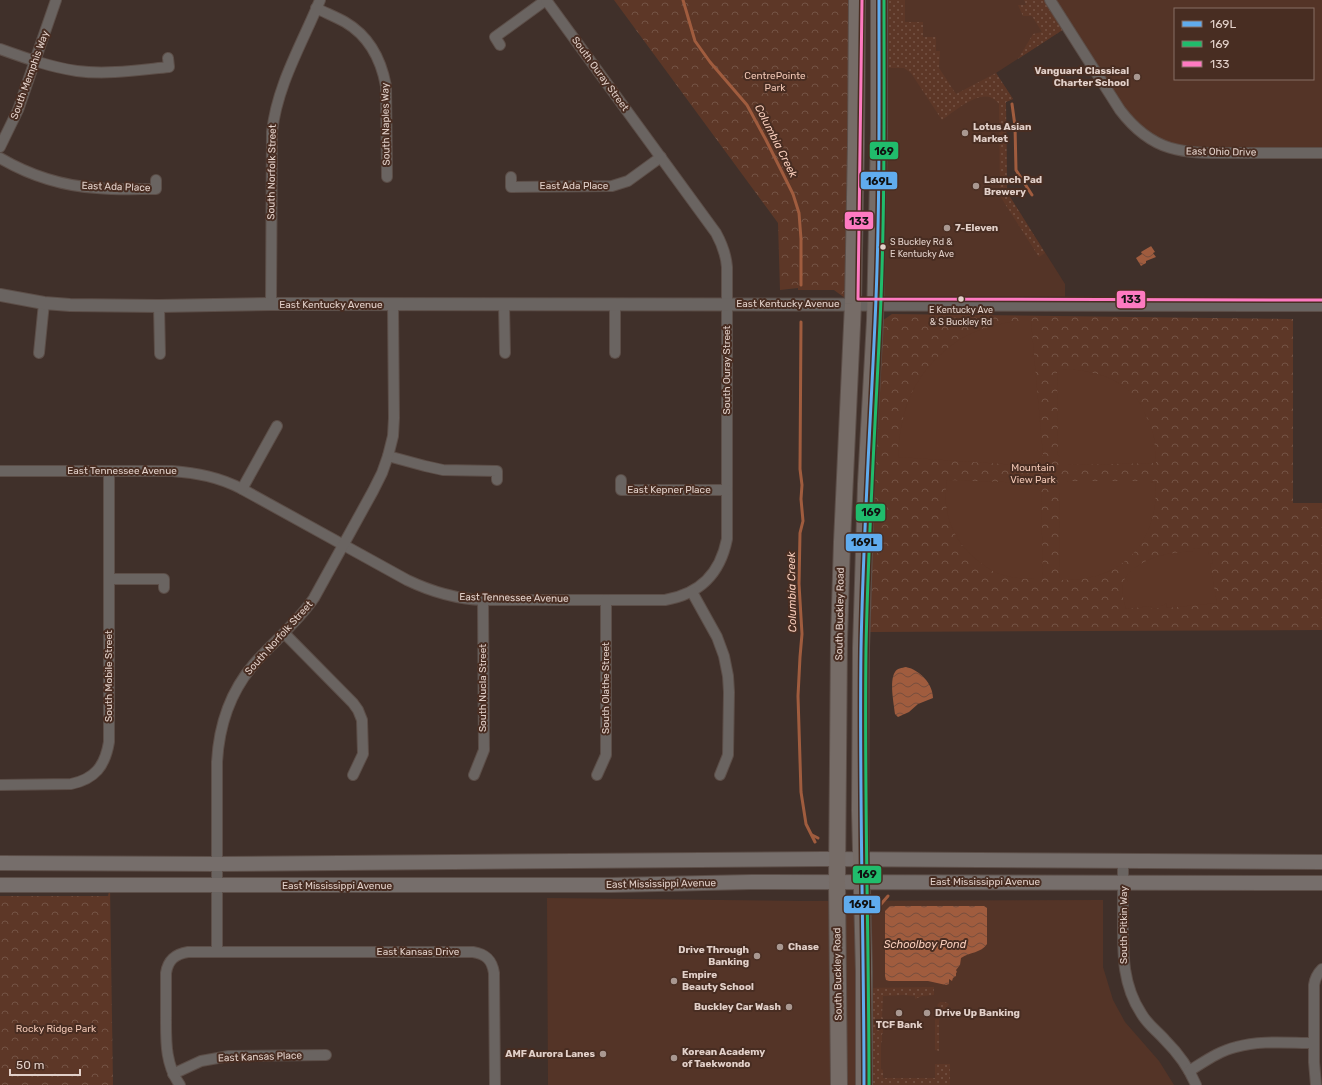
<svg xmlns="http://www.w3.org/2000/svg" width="1322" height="1085" viewBox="0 0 1322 1085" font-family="Rubik,sans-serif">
<defs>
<pattern id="grass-dots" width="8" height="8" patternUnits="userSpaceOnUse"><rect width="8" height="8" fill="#5d3727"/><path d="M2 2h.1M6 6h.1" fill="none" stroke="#745345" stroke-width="1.8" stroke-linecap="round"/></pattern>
<pattern id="park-crowns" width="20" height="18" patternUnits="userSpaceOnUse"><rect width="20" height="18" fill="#5d3727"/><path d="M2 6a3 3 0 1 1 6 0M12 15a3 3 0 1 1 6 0" fill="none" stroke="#745345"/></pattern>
<pattern id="water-waves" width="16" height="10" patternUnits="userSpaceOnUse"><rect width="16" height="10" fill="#a05c3e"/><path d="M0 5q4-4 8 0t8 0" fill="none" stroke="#774e3d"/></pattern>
</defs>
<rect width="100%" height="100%" fill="#40302a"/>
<g fill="#543427" fill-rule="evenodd">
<path d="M 879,0 L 1322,0 L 1322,153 L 1199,153 L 1140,132 L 1067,27 L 996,73 L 1013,99 L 1006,102 L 1007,192 L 1065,284 L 1065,304 L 875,304 ZM 1175,9 L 1313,9 L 1313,79 L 1175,79 Z"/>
<polygon points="547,898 804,901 1103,900 1103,967 1113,1000 1125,1022 1159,1061 1174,1085 548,1085"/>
</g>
<g fill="url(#grass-dots)">
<path d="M 879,0 L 905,0 L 905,22 L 923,22 L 923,37 L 936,37 L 936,51 L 940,51 L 939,68 L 956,94 L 996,73 L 1013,99 L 1006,102 L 1007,192 L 1045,253 L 1039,257 L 1000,196 L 999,104 C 997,102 995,99 992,98 C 977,91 954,112 942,120 L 911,73 L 904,68 L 879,68 Z"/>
<polygon points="1024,0 1050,0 1067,27 1018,59 1033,34 1042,32 1032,16 1023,16 1018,5 1026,5"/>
<polygon points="934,987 934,995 922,996 915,999 915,996 904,995 883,996 882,1017 883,1018 883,1033 882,1034 882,1041 881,1043 881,1069 883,1070 883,1078 935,1078 935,1064 950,1064 950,1085 864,1085 864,988"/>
<polygon points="940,1002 945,1002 949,1004 940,1016 939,1022 939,1051 935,1050 935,1019 939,1019 939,1008 937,1005"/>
</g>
<g fill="url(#park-crowns)">
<polygon points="614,0 857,0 853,304 834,290 798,290 798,288 780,290 778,223"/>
<polygon points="892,314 1293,319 1293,503 1322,503 1322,630 870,632 870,545 882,321"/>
<polygon points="110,886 113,1085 0,1085 0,896 108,896"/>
</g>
<g fill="#5d3727">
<path d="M 1015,321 L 1031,321 L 1043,455 L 1032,466 L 898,457 C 900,417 909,384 939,356 C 947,348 956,341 966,336 C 981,328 999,324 1015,321 Z"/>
<path d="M 1057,369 C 1086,369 1118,375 1137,399 C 1142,405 1144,412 1147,418 C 1150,425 1153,431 1154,438 C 1155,446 1155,455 1156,463 L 1068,465 L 1058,455 Z"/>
<path d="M 947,480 L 1032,483 L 1041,492 L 1043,579 C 1027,579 1012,579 997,573 C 992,571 986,567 981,563 C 954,544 941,513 947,480 Z"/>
<path d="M 1068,481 L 1155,481 C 1160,522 1139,564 1096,576 C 1085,579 1072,580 1060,580 L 1059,491 Z"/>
<path d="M 1201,548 L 1201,549 L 1205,549 L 1208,551 L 1209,555 L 1211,554 L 1213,563 L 1210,564 L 1217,603 L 1167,608 L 1166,603 L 1164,605 L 1160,606 L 1160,608 L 1152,609 L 1151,606 L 1126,609 C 1124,601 1121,592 1123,584 C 1126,570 1146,560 1159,556 C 1170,553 1182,552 1193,551 L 1193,549 Z"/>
</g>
<g fill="url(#water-waves)">
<polygon points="1151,246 1155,252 1153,253 1156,257 1146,261 1146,263 1141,266 1136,258 1142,254 1141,252"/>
<path d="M 906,667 C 920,670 933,684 933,698 L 918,704 L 909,712 L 898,717 L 895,714 C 894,704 889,681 895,672 C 897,668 902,668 906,667 Z"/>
<path d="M 890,906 L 984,906 L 987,908 L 987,944 C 981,953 970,952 961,958 L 960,965 L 956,970 L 957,972 L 956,973 L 956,976 L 953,978 L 952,981 L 949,979 L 949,984 L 946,985 L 928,981 L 889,981 L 886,980 L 885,976 L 885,911 Z"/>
</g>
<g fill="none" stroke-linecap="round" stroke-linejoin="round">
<g stroke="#a05c3e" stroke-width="3">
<polyline points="683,0 695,41 710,62 747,105 766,140 793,194 799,213 801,239 801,285"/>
<polyline points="1012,104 1015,126 1016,170 1032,195"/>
<polyline points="801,322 800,469 802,485 801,499 803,521 800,533 799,584 802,634 800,657 798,696 801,792 806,824 815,842"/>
<polyline points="812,835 818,838"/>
<polyline points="875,911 888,896"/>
</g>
<g stroke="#5c4e48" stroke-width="12">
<g id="minor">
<path d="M 1050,0 L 1120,110 C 1155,156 1187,153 1240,153 C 1267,153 1295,153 1322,153"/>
<path d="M 316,8 C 326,13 336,17 345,22 C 369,36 381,59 386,86 L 387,177"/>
<polyline points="500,45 495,37 546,0"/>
<path d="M 0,49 C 25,58 50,67 77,71 C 107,75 139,70 169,67 L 168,58"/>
<polyline points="0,147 18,110 56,0"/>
<path d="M 0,158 C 29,175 63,186 97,188 C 117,190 137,189 156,189 L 156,180"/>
<polyline points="511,177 511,187 612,186 628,181 661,157"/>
<path d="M 271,304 L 272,132 C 277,85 302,44 320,0"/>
<polyline points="504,305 505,353"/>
<polyline points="615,305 615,353"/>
<polyline points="159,306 160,354"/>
<polyline points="39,353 44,303"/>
<polyline points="388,456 425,466 443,470 497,471 497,480"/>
<path d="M 0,471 L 172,471 C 197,473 219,477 242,489 L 407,580 C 432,592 456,599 483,600 L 665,600 C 700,594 720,574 727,539 L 727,267 C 726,254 722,244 716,233 L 546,0"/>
<polyline points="621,480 621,490 727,490"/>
<polyline points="242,489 277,426"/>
<polyline points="109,579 164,579 164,588"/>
<polyline points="692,592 717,637 724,656 728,676 729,692 728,755 720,775"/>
<polyline points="284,633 353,703 358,710 362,720 363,754 353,775"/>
<polyline points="474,775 484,750 483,600"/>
<polyline points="597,775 606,755 606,600"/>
<path d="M 0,785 L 71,784 C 95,779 105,766 109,742 L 109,471"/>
<path d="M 1123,862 C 1123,881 1123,900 1123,919 C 1123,953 1122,984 1141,1013 C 1147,1024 1157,1031 1165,1040 C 1178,1053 1189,1068 1196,1085"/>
<path d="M 217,952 L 217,762 C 219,725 230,692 254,664 C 274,641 297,623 314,598 L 373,491 L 382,473 L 388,456 L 393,436 L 394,418 L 393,305"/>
<path d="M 1189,1071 C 1204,1062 1219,1051 1236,1047 C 1261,1040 1288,1043 1314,1043"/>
<polyline points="173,1074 201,1061 229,1056 326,1055"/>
<path d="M 180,1085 C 165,1065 166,1040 166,1017 C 166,1002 166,988 166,973 C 168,960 175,954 188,952 L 473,952 C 486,954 492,960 494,973 L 495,1085"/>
<path d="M 1316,1085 L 1314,1062 L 1314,985 C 1315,978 1317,974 1322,969"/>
</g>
</g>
<g stroke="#5c4e48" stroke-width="14">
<polyline id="tertiary" points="0,295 44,303 70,305 159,306 271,304 1322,305"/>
</g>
<g stroke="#5c4e48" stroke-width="16">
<g id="secondary">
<polyline points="0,863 217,864 823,859 1322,862"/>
<polyline points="0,885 612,885 751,882 1322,883"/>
</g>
</g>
<g stroke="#5c4e48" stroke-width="18">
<g id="primary">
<polyline points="839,1085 837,882 839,640 842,542 853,304 856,144 857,0"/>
<polyline points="864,1085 864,972 860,810 861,648 866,484 875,320 879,133 879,0"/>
</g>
</g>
<use href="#minor" stroke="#6a6461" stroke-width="10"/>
<use href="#tertiary" stroke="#6a6461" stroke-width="12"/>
<use href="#secondary" stroke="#766e6b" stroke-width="14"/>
<use href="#primary" stroke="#766c67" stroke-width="16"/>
<g stroke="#482d22" stroke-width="6">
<path id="bus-1" d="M 864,1085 C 864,940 859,794 861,649 C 863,540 870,431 875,322 C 880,215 879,107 879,0"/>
</g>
<g stroke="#482d22" stroke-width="6">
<path id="bus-2" d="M 869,1085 C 869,940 864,794 866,649 C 868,540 875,431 880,322 C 885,215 884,107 884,0"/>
</g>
<g stroke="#482d22" stroke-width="6">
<polyline id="bus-3" points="862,0 858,299 1322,300"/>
</g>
<use href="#bus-1" stroke="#60acee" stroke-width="3"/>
<use href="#bus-2" stroke="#20bc6c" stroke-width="3"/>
<use href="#bus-3" stroke="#fe7ac1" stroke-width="3"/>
</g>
<g fill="#a99891" stroke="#482d22" stroke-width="1.5">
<circle cx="1137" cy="77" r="4"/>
<circle cx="965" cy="133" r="4"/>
<circle cx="976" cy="186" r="4"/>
<circle cx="947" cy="228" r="4"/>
<circle cx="780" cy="947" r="4"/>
<circle cx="757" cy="956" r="4"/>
<circle cx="674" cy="981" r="4"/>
<circle cx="789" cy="1007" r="4"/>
<circle cx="899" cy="1013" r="4"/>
<circle cx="927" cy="1013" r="4"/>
<circle cx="603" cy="1054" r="4"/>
<circle cx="674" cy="1058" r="4"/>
</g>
<g fill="#e2d0c9" stroke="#482d22" stroke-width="1.5">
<circle cx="883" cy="247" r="3.5"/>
<circle cx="961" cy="299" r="3.5"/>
</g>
<g text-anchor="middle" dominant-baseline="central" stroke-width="4" stroke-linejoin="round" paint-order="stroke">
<g font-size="9" fill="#e2d0c9" stroke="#482d22" text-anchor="start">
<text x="890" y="242">S Buckley Rd &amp;<tspan x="890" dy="12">E Kentucky Ave</tspan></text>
<text x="961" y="310" text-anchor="middle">E Kentucky Ave<tspan x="961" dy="12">&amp; S Buckley Rd</tspan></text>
</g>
<g font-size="10" font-weight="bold" fill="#e2d0c9" stroke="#482d22" text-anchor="start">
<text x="1129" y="71" text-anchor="end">Vanguard Classical<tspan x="1129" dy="12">Charter School</tspan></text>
<text x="973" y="127">Lotus Asian<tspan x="973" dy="12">Market</tspan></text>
<text x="984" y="180">Launch Pad<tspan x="984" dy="12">Brewery</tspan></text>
<text x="955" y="228">7-Eleven</text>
<text x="788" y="947">Chase</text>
<text x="749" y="950" text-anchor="end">Drive Through<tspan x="749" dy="12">Banking</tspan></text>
<text x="682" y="975">Empire<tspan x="682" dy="12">Beauty School</tspan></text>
<text x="781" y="1007" text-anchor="end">Buckley Car Wash</text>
<text x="935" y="1013">Drive Up Banking</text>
<text x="899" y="1025" text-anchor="middle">TCF Bank</text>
<text x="682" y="1052">Korean Academy<tspan x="682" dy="12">of Taekwondo</tspan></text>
<text x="595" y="1054" text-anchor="end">AMF Aurora Lanes</text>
</g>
<g font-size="10" fill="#e2d0c9" stroke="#482d22">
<text transform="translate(600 74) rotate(54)">South Ouray Street</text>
<text transform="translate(30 75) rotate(-70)">South Memphis Way</text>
<text transform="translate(386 124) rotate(-91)">South Naples Way</text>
<text transform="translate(1221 152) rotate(1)">East Ohio Drive</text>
<text transform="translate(272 172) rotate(-89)">South Norfolk Street</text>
<text x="574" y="186">East Ada Place</text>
<text transform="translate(116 187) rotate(2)">East Ada Place</text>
<text x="788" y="304">East Kentucky Avenue</text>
<text x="331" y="305">East Kentucky Avenue</text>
<text transform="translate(727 370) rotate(-90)">South Ouray Street</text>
<text x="122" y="471">East Tennessee Avenue</text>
<text x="669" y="490">East Kepner Place</text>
<text transform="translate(514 598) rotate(1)">East Tennessee Avenue</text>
<text transform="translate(840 614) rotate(-89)">South Buckley Road</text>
<text transform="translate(279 638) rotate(-48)">South Norfolk Street</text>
<text transform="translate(109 676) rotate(-90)">South Mobile Street</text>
<text transform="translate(483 688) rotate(-90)">South Nucla Street</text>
<text transform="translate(606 688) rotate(-90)">South Olathe Street</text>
<text x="985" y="882">East Mississippi Avenue</text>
<text transform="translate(661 884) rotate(-1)">East Mississippi Avenue</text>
<text x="337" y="886">East Mississippi Avenue</text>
<text transform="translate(1124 925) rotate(-90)">South Pitkin Way</text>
<text x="418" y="952">East Kansas Drive</text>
<text transform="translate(838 974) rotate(-91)">South Buckley Road</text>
<text transform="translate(260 1057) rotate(-2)">East Kansas Place</text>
</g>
<g font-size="10" fill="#f0c6b4" stroke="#482d22">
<text x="775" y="76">CentrePointe<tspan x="775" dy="12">Park</tspan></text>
<text x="1033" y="468">Mountain<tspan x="1033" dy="12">View Park</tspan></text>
<text x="56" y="1029">Rocky Ridge Park</text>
</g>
<g font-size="11" font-style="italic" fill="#f8cdbb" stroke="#482d22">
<text transform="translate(776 141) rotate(63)">Columbia Creek</text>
<text transform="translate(792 592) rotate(-91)">Columbia Creek</text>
<text x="925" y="944">Schoolboy Pond</text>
</g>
</g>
<g stroke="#482d22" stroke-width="1.5">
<rect x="869" y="141" width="30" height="19" rx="4" fill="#20bc6c"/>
<rect x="860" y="171" width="38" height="19" rx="4" fill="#60acee"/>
<rect x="844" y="211" width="30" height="19" rx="4" fill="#fe7ac1"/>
<rect x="1116" y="290" width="30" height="19" rx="4" fill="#fe7ac1"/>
<rect x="855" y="503" width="31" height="19" rx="4" fill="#20bc6c"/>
<rect x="845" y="533" width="38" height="19" rx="4" fill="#60acee"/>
<rect x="852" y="865" width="30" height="19" rx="4" fill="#20bc6c"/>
<rect x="843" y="895" width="38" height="19" rx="4" fill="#60acee"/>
</g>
<g font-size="11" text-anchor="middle" font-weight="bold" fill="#111">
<text x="884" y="155">169</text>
<text x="879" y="185">169L</text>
<text x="859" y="225">133</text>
<text x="1131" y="303">133</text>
<text x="871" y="516">169</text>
<text x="864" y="546">169L</text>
<text x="867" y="878">169</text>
<text x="862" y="908">169L</text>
</g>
<rect x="1174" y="8" width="140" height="72" fill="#482d22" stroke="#866e65"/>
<rect x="1182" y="21" width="20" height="6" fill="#60acee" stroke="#866e65"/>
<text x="1210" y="28" font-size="12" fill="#e2d0c9">169L</text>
<rect x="1182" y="41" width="20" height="6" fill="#20bc6c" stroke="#866e65"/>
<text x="1210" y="48" font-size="12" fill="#e2d0c9">169</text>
<rect x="1182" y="61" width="20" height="6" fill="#fe7ac1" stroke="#866e65"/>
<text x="1210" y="68" font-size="12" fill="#e2d0c9">133</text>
<path d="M10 1069v6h70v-6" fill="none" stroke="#e2d0c9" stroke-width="2"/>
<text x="16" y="1069" font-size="12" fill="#e2d0c9" stroke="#482d22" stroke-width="3" paint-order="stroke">50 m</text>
</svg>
